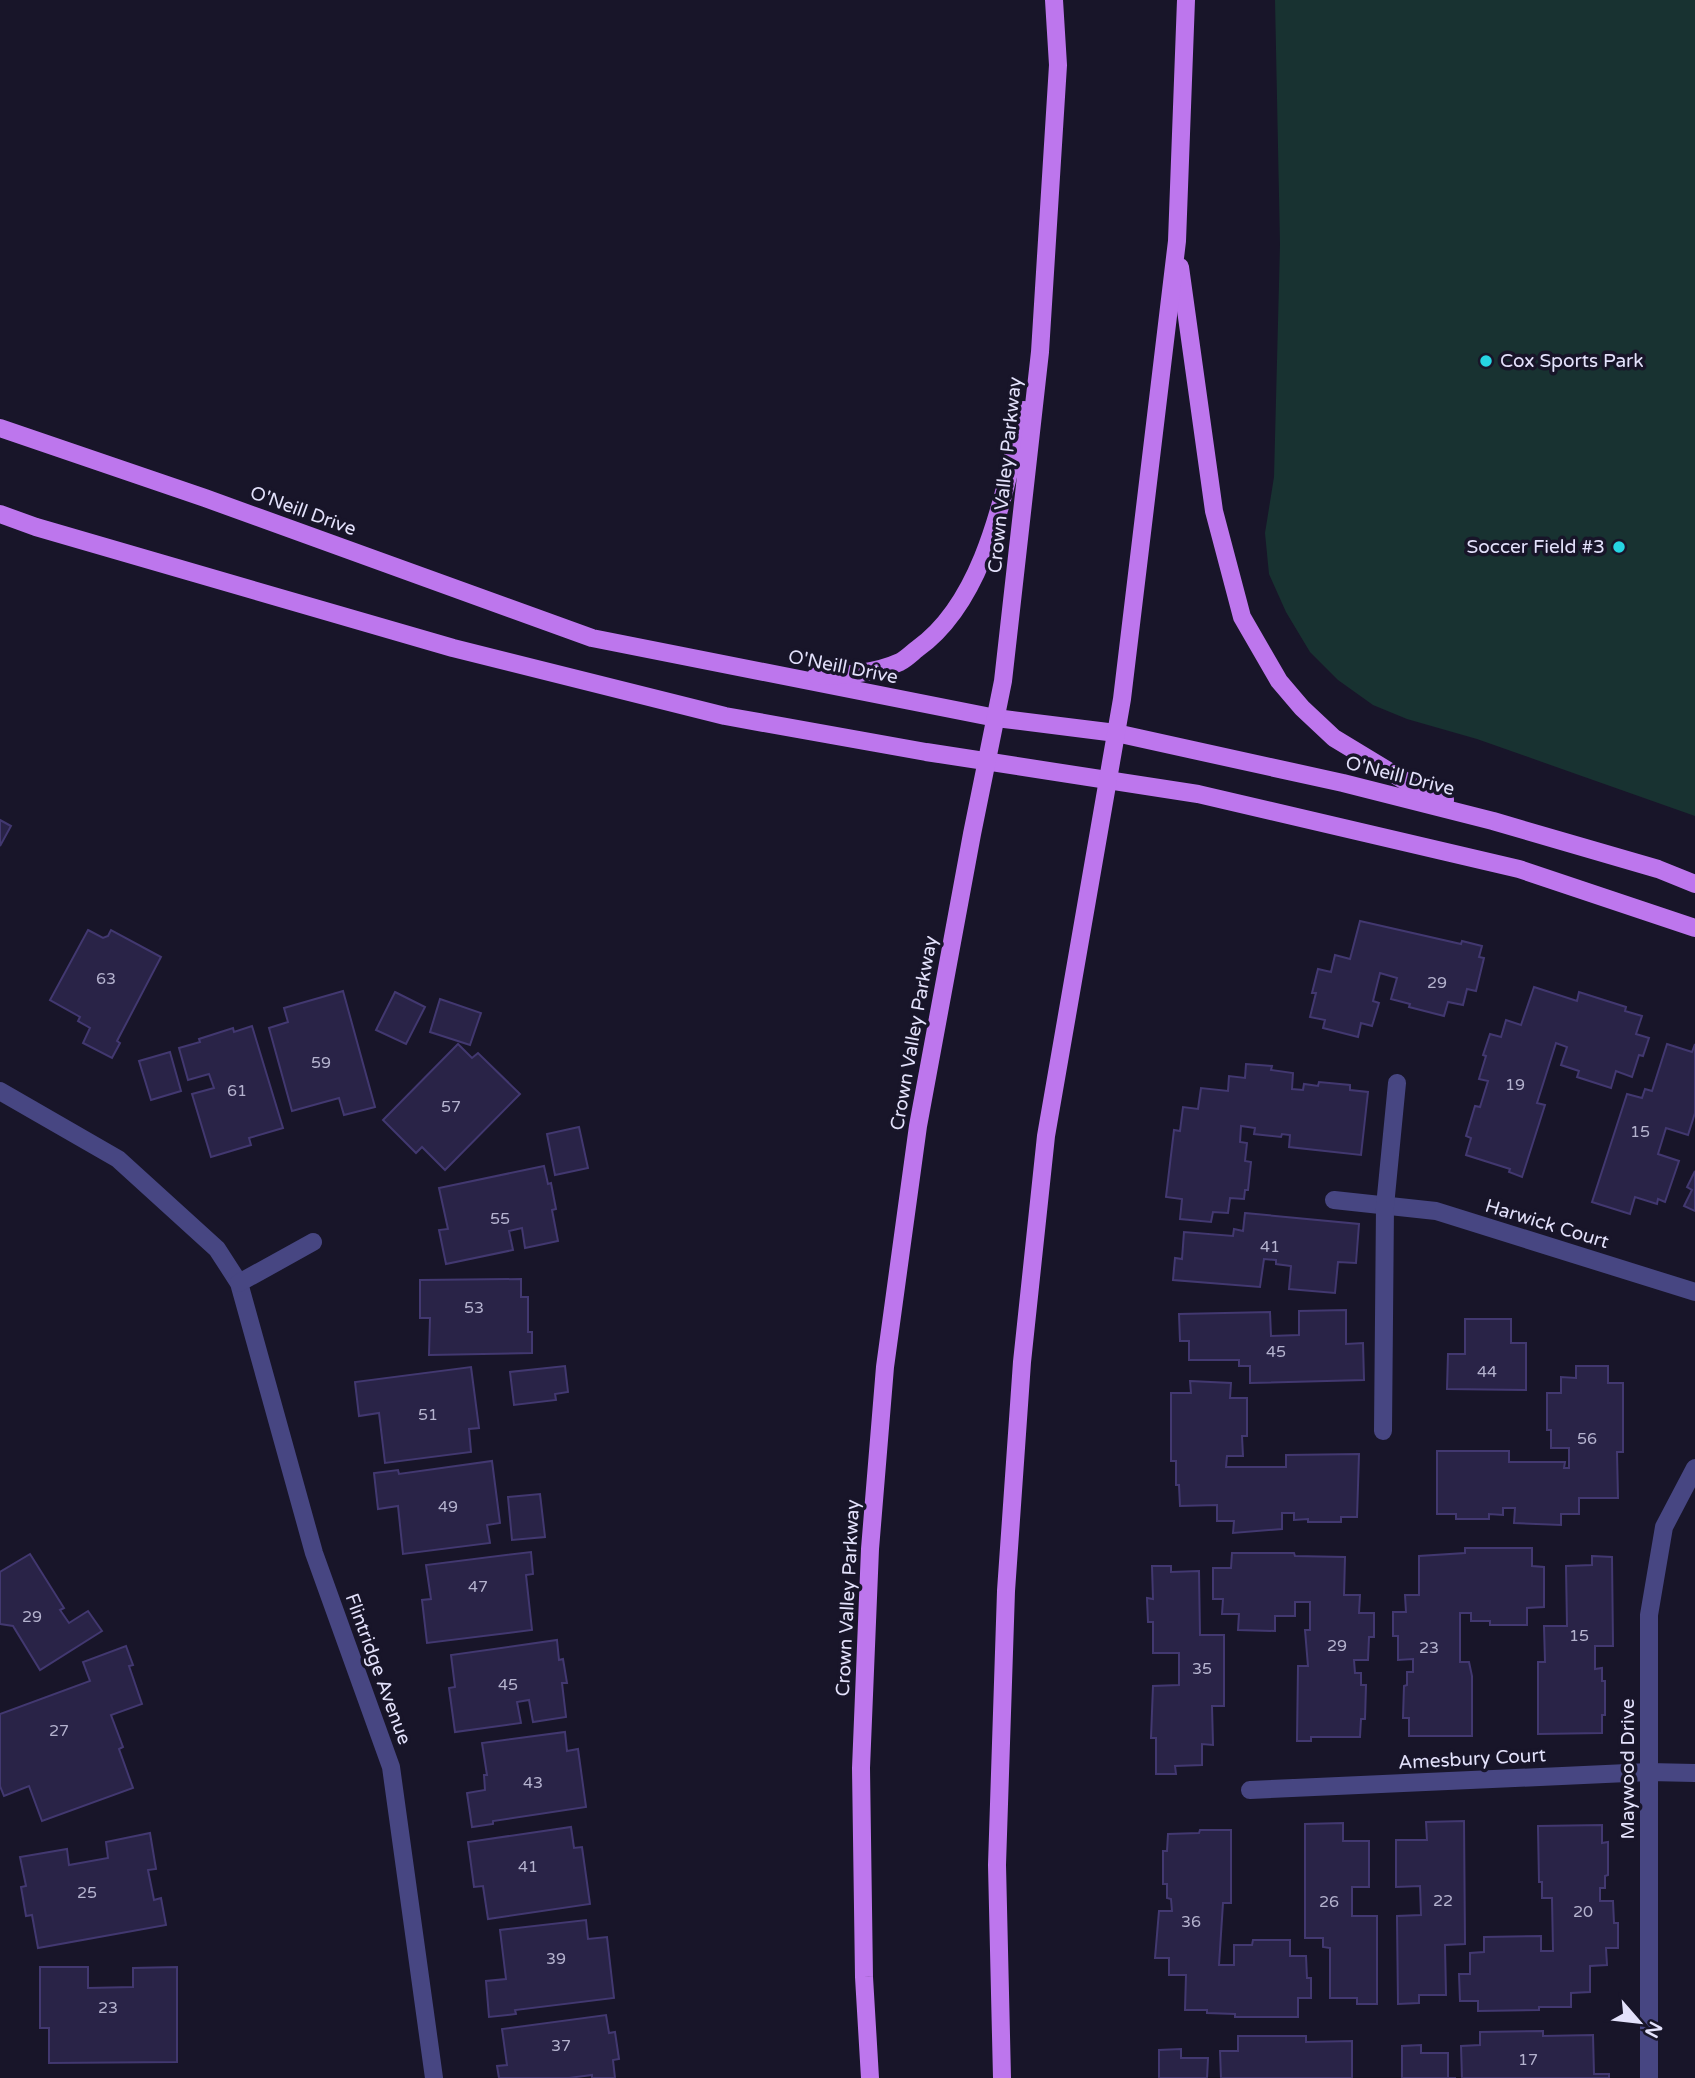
<svg xmlns="http://www.w3.org/2000/svg" width="1695" height="2078" viewBox="0 0 1695 2078" font-family="'Varela Round',sans-serif">
<rect width="100%" height="100%" fill="#181529"/>
<polygon fill="#183231" points="1275,0 1695,0 1695,816 1477,739 1407,719 1373,705 1338,680 1310,652 1286,612 1269,574 1265,533 1274,477 1280,245"/>
<g fill="#292347" stroke="#423870" stroke-width="2">
<polygon points="0,820 11,826 0,846"/>
<polygon points="1360,921 1461,944 1462,941 1482,946 1479,957 1484,958 1476,991 1467,989 1463,1005 1448,1002 1444,1016 1409,1007 1410,1004 1391,999 1397,978 1380,973 1373,1001 1379,1003 1372,1026 1361,1023 1358,1037 1323,1028 1325,1020 1310,1017 1316,993 1312,993 1318,969 1331,972 1335,955 1350,959"/>
<polygon points="88,930 103,938 108,936 111,930 161,957 117,1041 120,1043 112,1058 83,1043 90,1028 78,1021 80,1017 50,1000"/>
<polygon points="1534,987 1577,1001 1579,992 1626,1007 1625,1011 1642,1016 1636,1034 1649,1038 1643,1056 1639,1055 1632,1077 1616,1071 1611,1088 1577,1077 1579,1071 1561,1065 1567,1047 1556,1043 1537,1103 1545,1105 1522,1177 1509,1172 1510,1169 1466,1155 1471,1138 1466,1136 1475,1106 1480,1107 1488,1081 1479,1079 1486,1056 1483,1055 1490,1034 1501,1037 1506,1020 1521,1025"/>
<polygon points="343,991 375,1107 344,1115 339,1098 292,1111 269,1028 288,1022 284,1008"/>
<polygon points="395,992 425,1007 406,1044 376,1030"/>
<polygon points="440,999 481,1013 470,1045 430,1032"/>
<polygon points="252,1026 283,1128 249,1138 251,1145 211,1157 192,1094 214,1088 209,1074 188,1080 179,1048 200,1042 199,1039 233,1028 234,1032"/>
<polygon points="458,1044 472,1058 478,1053 520,1094 445,1170 422,1147 416,1153 383,1120"/>
<polygon points="1667,1044 1692,1052 1695,1044 1695,1113 1688,1135 1666,1128 1658,1154 1679,1161 1665,1202 1658,1199 1657,1204 1635,1197 1630,1214 1592,1202 1627,1094 1642,1098 1645,1089 1652,1091"/>
<polygon points="170,1052 181,1091 151,1100 139,1061"/>
<polygon points="1246,1064 1272,1066 1271,1070 1293,1073 1292,1089 1303,1090 1304,1084 1318,1086 1319,1082 1350,1085 1350,1090 1368,1092 1361,1155 1289,1147 1290,1135 1282,1134 1281,1137 1254,1134 1255,1128 1241,1126 1240,1142 1247,1143 1245,1161 1251,1162 1248,1190 1245,1190 1244,1199 1230,1198 1228,1213 1213,1212 1211,1222 1180,1219 1182,1199 1166,1197 1174,1130 1180,1131 1183,1107 1198,1109 1201,1088 1228,1091 1229,1076 1245,1078"/>
<polygon points="579,1127 588,1168 555,1175 547,1134"/>
<polygon points="544,1166 548,1184 551,1183 556,1209 552,1210 558,1241 525,1248 522,1228 509,1231 513,1250 446,1264 439,1230 448,1229 439,1188"/>
<polygon points="1695,1171 1695,1211 1684,1206 1692,1190 1687,1187"/>
<polygon points="1245,1213 1359,1224 1356,1263 1338,1262 1335,1293 1289,1289 1291,1266 1276,1264 1276,1260 1264,1259 1260,1287 1173,1280 1175,1258 1182,1259 1184,1232 1233,1236 1234,1229 1243,1231"/>
<polygon points="521,1279 521,1297 528,1297 528,1332 532,1332 532,1353 429,1355 430,1318 420,1318 420,1280"/>
<polygon points="1346,1310 1346,1344 1363,1343 1364,1380 1250,1383 1250,1366 1239,1366 1239,1360 1189,1360 1189,1341 1180,1341 1179,1314 1270,1312 1271,1336 1299,1335 1299,1311"/>
<polygon points="1465,1319 1511,1319 1511,1343 1526,1343 1526,1390 1447,1389 1448,1354 1465,1354"/>
<polygon points="565,1366 568,1392 555,1394 556,1400 514,1405 510,1372"/>
<polygon points="1576,1366 1608,1366 1608,1383 1623,1383 1623,1452 1617,1452 1618,1498 1579,1498 1579,1514 1561,1514 1561,1525 1514,1523 1515,1508 1503,1508 1503,1515 1489,1514 1489,1519 1456,1519 1456,1514 1437,1514 1437,1451 1509,1451 1509,1462 1565,1462 1564,1468 1569,1468 1569,1448 1551,1448 1551,1430 1547,1430 1547,1393 1561,1393 1561,1377 1576,1378"/>
<polygon points="471,1367 479,1428 469,1429 471,1452 385,1463 379,1413 359,1416 355,1382"/>
<polygon points="1190,1381 1231,1383 1230,1398 1247,1398 1247,1436 1242,1436 1243,1456 1227,1456 1226,1467 1286,1467 1286,1455 1359,1454 1357,1517 1341,1517 1341,1522 1308,1522 1308,1519 1294,1520 1294,1513 1282,1513 1282,1529 1233,1533 1234,1521 1217,1521 1217,1505 1180,1506 1179,1485 1176,1485 1176,1461 1171,1461 1171,1393 1191,1393"/>
<polygon points="492,1461 500,1523 487,1525 490,1543 403,1554 398,1506 378,1509 374,1473 398,1470 399,1474"/>
<polygon points="540,1494 545,1537 512,1540 508,1497"/>
<polygon points="1465,1548 1532,1548 1532,1566 1544,1567 1544,1607 1527,1608 1527,1625 1490,1625 1490,1621 1471,1621 1471,1613 1460,1613 1460,1662 1469,1662 1472,1676 1472,1736 1409,1736 1409,1718 1403,1718 1404,1686 1407,1685 1407,1672 1413,1672 1413,1659 1398,1660 1398,1636 1393,1636 1393,1612 1406,1612 1405,1595 1419,1595 1419,1556 1465,1553"/>
<polygon points="531,1552 533,1574 526,1575 532,1630 427,1643 422,1600 431,1599 426,1565"/>
<polygon points="1232,1553 1294,1553 1295,1556 1345,1557 1344,1595 1360,1595 1359,1613 1374,1613 1374,1637 1369,1637 1368,1660 1354,1660 1355,1673 1361,1673 1361,1685 1366,1685 1365,1719 1361,1719 1360,1737 1311,1737 1311,1741 1297,1741 1298,1666 1308,1666 1305,1630 1310,1630 1310,1602 1295,1602 1295,1616 1275,1616 1275,1631 1238,1630 1239,1614 1222,1614 1223,1599 1213,1599 1213,1568 1231,1568"/>
<polygon points="30,1554 64,1608 60,1610 69,1623 88,1611 102,1631 40,1670 13,1626 0,1624 0,1572"/>
<polygon points="1592,1556 1612,1557 1613,1646 1595,1646 1595,1669 1602,1668 1602,1681 1605,1681 1605,1715 1602,1715 1602,1733 1538,1734 1538,1662 1545,1662 1544,1626 1567,1626 1566,1566 1592,1565"/>
<polygon points="1152,1566 1171,1566 1171,1572 1199,1571 1200,1635 1224,1635 1224,1706 1212,1706 1213,1745 1202,1744 1202,1765 1175,1766 1176,1774 1156,1774 1156,1738 1151,1738 1153,1686 1179,1685 1179,1653 1153,1653 1153,1622 1148,1622 1147,1598 1153,1599"/>
<polygon points="557,1640 559,1660 563,1659 567,1683 562,1683 566,1717 533,1722 529,1700 517,1702 521,1723 455,1732 449,1688 455,1687 451,1655"/>
<polygon points="126,1646 133,1665 129,1666 142,1704 111,1715 123,1747 119,1749 133,1788 42,1821 29,1786 4,1796 0,1786 0,1714 90,1681 83,1662"/>
<polygon points="565,1732 567,1751 578,1749 586,1807 493,1821 493,1824 472,1827 467,1793 485,1790 484,1775 487,1775 482,1743"/>
<polygon points="1464,1821 1465,1944 1445,1945 1446,1995 1419,1995 1419,2003 1398,2004 1397,1916 1421,1915 1420,1886 1396,1887 1396,1840 1427,1840 1426,1822"/>
<polygon points="1343,1823 1343,1841 1369,1841 1369,1887 1352,1887 1352,1916 1377,1916 1377,2004 1357,2004 1357,1998 1330,1998 1330,1948 1323,1947 1323,1938 1305,1938 1305,1824"/>
<polygon points="1602,1825 1602,1843 1608,1842 1608,1875 1605,1876 1605,1888 1600,1888 1600,1901 1613,1901 1614,1923 1618,1923 1618,1948 1606,1948 1607,1965 1590,1966 1590,1992 1571,1993 1571,2007 1539,2007 1539,2010 1478,2011 1478,2001 1460,2001 1459,1974 1470,1974 1470,1953 1484,1952 1484,1937 1541,1936 1541,1951 1553,1951 1552,1898 1542,1898 1542,1882 1539,1882 1538,1826"/>
<polygon points="571,1827 574,1848 582,1847 590,1904 488,1919 483,1886 474,1887 468,1842"/>
<polygon points="1200,1830 1231,1830 1231,1903 1223,1903 1219,1965 1234,1965 1234,1945 1252,1945 1253,1940 1290,1940 1290,1956 1306,1956 1307,1978 1311,1978 1311,1998 1298,1998 1298,2017 1235,2017 1235,2014 1207,2013 1207,2010 1185,2010 1186,1975 1169,1975 1169,1958 1155,1958 1159,1911 1172,1911 1171,1899 1167,1898 1167,1884 1163,1884 1163,1851 1167,1851 1168,1834 1199,1833"/>
<polygon points="150,1833 156,1869 148,1870 154,1900 161,1898 166,1925 38,1948 32,1915 26,1916 21,1887 26,1886 20,1857 67,1849 69,1865 108,1858 106,1842"/>
<polygon points="586,1920 588,1939 607,1937 614,1998 515,2010 516,2014 489,2017 486,1981 506,1979 500,1930"/>
<polygon points="40,1967 88,1967 88,1988 133,1987 133,1968 177,1967 177,2062 49,2063 49,2028 40,2028"/>
<polygon points="606,2015 609,2033 615,2032 619,2059 613,2060 615,2078 592,2078 592,2075 569,2078 499,2078 497,2066 507,2065 502,2029"/>
<polygon points="1543,2031 1543,2036 1593,2035 1594,2074 1609,2074 1609,2078 1462,2078 1461,2046 1480,2045 1480,2032"/>
<polygon points="1238,2036 1306,2036 1306,2042 1352,2041 1352,2078 1221,2078 1220,2051 1238,2051"/>
<polygon points="1421,2045 1421,2053 1448,2053 1448,2078 1456,2078 1402,2078 1402,2046"/>
<polygon points="1181,2049 1181,2058 1208,2058 1207,2078 1159,2078 1159,2050"/>
</g>
<g fill="none" stroke-linecap="round" stroke-linejoin="round">
<g stroke="#474682" stroke-width="18">
<polyline points="0,1091 118,1159 217,1249 239,1283 314,1553 391,1767 434,2078"/>
<polyline points="1334,1200 1436,1211 1695,1292"/>
<polyline points="239,1283 313,1242"/>
<polyline points="1383,1431 1385,1206 1397,1083"/>
<polyline points="1250,1790 1649,1772 1695,1773"/>
<polyline points="1649,2078 1649,1615 1664,1527 1695,1468"/>
</g>
<g stroke="#bd76ed" stroke-width="18">
<polyline points="1180,267 1214,511 1242,617 1279,681 1302,708 1334,738 1410,784 1445,800"/>
<polyline points="0,428 205,498 592,638 996,718 1116,733 1343,783 1493,821 1658,869 1695,884"/>
<polyline points="0,514 36,527 453,648 725,716 926,752 1198,794 1519,869 1695,928"/>
<path d="M 816,676 C 844,675 874,674 900,662 C 906,659 912,653 917,649 C 987,599 1004,489 1024,410"/>
<polyline points="870,2078 864,1977 861,1768 870,1549 885,1367 918,1126 972,834 1003,681 1040,352 1058,65 1054,0"/>
<polyline points="1002,2078 997,1865 1006,1591 1022,1362 1046,1136 1122,699 1177,241 1186,0"/>
</g>
</g>
<g fill="#26d4e2" stroke="#181529" stroke-width="2.5">
<circle cx="1486" cy="361" r="7"/>
<circle cx="1619" cy="547" r="7"/>
</g>
<g text-anchor="middle" dominant-baseline="central" stroke-width="7" stroke-linejoin="round" paint-order="stroke">
<g font-size="16" fill="#b4b2ce">
<text x="106" y="979">63</text>
<text x="1437" y="983">29</text>
<text x="321" y="1063">59</text>
<text x="1515" y="1085">19</text>
<text x="237" y="1091">61</text>
<text x="451" y="1107">57</text>
<text x="1640" y="1132">15</text>
<text x="500" y="1219">55</text>
<text x="1270" y="1247">41</text>
<text x="474" y="1308">53</text>
<text x="1276" y="1352">45</text>
<text x="1487" y="1372">44</text>
<text x="428" y="1415">51</text>
<text x="1587" y="1439">56</text>
<text x="448" y="1507">49</text>
<text x="478" y="1587">47</text>
<text x="32" y="1617">29</text>
<text x="1579" y="1636">15</text>
<text x="1337" y="1646">29</text>
<text x="1429" y="1648">23</text>
<text x="1202" y="1669">35</text>
<text x="508" y="1685">45</text>
<text x="59" y="1731">27</text>
<text x="533" y="1783">43</text>
<text x="528" y="1867">41</text>
<text x="87" y="1893">25</text>
<text x="1443" y="1901">22</text>
<text x="1329" y="1902">26</text>
<text x="1583" y="1912">20</text>
<text x="1191" y="1922">36</text>
<text x="556" y="1959">39</text>
<text x="108" y="2008">23</text>
<text x="561" y="2046">37</text>
<text x="1528" y="2060">17</text>
</g>
<g font-size="19" fill="#e3e1fb" stroke="#181529" text-anchor="start">
<text x="1500" y="361">Cox Sports Park</text>
<text x="1605" y="547" text-anchor="end">Soccer Field #3</text>
</g>
<g font-size="19" fill="#e3e1fb" stroke="#181529">
<text transform="translate(1005 475) rotate(-84)">Crown Valley Parkway</text>
<text transform="translate(303 511) rotate(20)">O'Neill Drive</text>
<text transform="translate(843 667) rotate(11)">O'Neill Drive</text>
<text transform="translate(1400 776) rotate(14)">O'Neill Drive</text>
<text transform="translate(914 1033) rotate(-80)">Crown Valley Parkway</text>
<text transform="translate(1547 1224) rotate(17)">Harwick Court</text>
<text transform="translate(848 1598) rotate(-87)">Crown Valley Parkway</text>
<text transform="translate(378 1669) rotate(70)">Flintridge Avenue</text>
<text transform="translate(1472 1759) rotate(-3)">Amesbury Court</text>
<text transform="translate(1628 1769) rotate(-90)">Maywood Drive</text>
</g>
</g>
<g transform="translate(1639 2022) rotate(118)" stroke="#181529" stroke-width="5" paint-order="stroke">
<path d="M0-5L12 26L0 18L-12 26Z" fill="#e3e1fb"/>
<text y="-10" font-size="19" font-weight="bold" text-anchor="middle" fill="#e3e1fb">N</text>
</g>
</svg>
